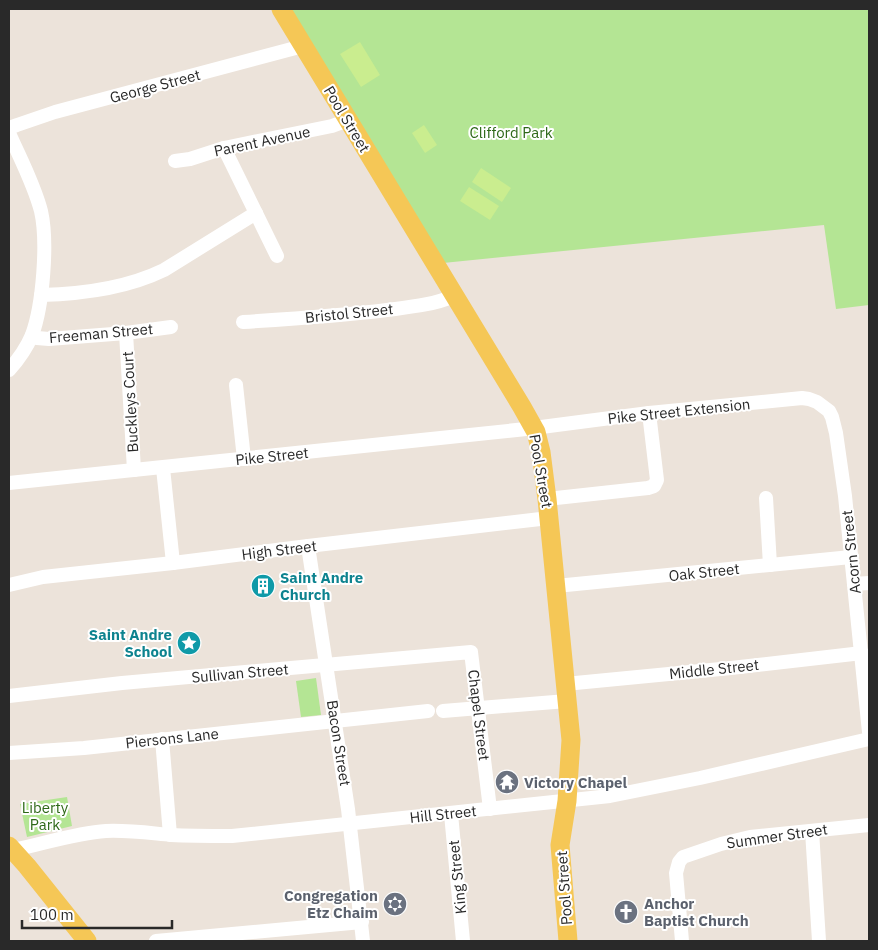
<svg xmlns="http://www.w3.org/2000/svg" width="878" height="950" viewBox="0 0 878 950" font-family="'IBM Plex Sans',sans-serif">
<rect width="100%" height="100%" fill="#ece3da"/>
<g fill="#b4e594">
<polygon points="290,9 869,9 869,305 836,309 824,225 443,263"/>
<polygon points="316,678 321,715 301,717 296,681"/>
<polygon points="67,797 72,826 27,837 20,804"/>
</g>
<g fill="#caed8f">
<polygon points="360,42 380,75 361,87 340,54"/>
<polygon points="424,125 437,145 425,153 412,133"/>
<polygon points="481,168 511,188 502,202 472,182"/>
<polygon points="469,187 499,206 490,220 460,201"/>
</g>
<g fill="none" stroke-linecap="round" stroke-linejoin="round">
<g stroke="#fff" stroke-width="14">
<polyline points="9,128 17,125 55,112 303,46"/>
<path d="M 9,133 C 20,158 34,184 41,211 C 48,242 43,305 32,335 C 27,347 18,360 9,370"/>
<polyline points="224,148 277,256"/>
<polyline points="175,161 190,159 224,148 332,126 348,120"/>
<path d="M 41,295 C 81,294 127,288 164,270 L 256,213"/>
<path d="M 243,322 C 291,319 339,316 387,310 C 410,307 433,305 454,296"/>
<polyline points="126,333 134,470"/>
<polyline points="32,335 37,338 49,339 126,333 171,327"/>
<polyline points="236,385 244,459"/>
<polyline points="163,468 173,563"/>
<polyline points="9,483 526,429 649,413 802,398 809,399 817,402 829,411 832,417 836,433 845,496 869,732"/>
<polyline points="766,498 770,565"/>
<polyline points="547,499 648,488 654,486 657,480 649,413"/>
<polyline points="308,546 348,809 363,941"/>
<polyline points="854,584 869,583"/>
<polyline points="9,585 43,577 173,563 308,546 549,518"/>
<polyline points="556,586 851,557"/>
<polyline points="565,684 731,668 862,653"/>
<polyline points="9,696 122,683 471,652 490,809"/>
<polyline points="443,711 567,701"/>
<polyline points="162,739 170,835"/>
<polyline points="9,753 84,748 428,711"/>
<polyline points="451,814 463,941"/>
<polyline points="812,831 819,941"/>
<path d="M 13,850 C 44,844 74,833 106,831 C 128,830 149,833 171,835 C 191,836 212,836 232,836 L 610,796 L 700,778 L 869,739"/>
<polyline points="156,941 362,922"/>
<polyline points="682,941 676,873 679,862 683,857 721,844 750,837 869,825"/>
</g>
<g stroke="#f5c756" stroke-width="19">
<polyline points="281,9 522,407 536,432 541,452 547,499 571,740 567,801 560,845 568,941"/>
<polyline points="9,846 27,866 87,941"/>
</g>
</g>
<defs>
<g id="building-disc" transform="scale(1.25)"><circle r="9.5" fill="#0f9aa8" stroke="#fff"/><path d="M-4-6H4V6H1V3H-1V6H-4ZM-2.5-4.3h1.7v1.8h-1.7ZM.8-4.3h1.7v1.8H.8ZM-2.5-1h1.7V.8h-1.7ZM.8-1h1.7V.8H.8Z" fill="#fff"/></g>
<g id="sight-disc" transform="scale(1.25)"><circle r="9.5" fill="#0f9aa8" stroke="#fff"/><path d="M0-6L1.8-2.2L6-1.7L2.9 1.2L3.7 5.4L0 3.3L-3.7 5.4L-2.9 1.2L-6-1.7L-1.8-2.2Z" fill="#fff"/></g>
<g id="temple-disc" transform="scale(1.25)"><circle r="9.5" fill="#6b7280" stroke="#fff"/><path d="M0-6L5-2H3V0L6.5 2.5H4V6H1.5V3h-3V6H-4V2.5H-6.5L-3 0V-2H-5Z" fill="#fff"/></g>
<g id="synagogue-disc" transform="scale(1.25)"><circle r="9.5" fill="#6b7280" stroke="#fff"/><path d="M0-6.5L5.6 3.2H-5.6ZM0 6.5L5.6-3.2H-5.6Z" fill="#fff"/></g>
<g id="church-disc" transform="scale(1.25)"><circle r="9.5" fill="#6b7280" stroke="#fff"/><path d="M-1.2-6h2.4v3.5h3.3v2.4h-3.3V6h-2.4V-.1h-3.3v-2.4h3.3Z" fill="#fff"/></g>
</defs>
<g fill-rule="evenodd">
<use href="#building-disc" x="263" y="586"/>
<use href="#sight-disc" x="189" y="643"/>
<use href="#temple-disc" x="507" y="782"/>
<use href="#synagogue-disc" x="395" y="904"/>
<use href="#church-disc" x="626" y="912"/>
</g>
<g text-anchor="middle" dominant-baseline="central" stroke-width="4" stroke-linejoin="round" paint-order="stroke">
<g font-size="15" fill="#292929" stroke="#fff">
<text transform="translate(155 86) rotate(-15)">George Street</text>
<text transform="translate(347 119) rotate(59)">Pool Street</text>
<text transform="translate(262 141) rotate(-12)">Parent Avenue</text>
<text transform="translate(349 313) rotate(-6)">Bristol Street</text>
<text transform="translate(101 333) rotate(-5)">Freeman Street</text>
<text transform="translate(130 402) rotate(-93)">Buckleys Court</text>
<text transform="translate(679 411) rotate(-6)">Pike Street Extension</text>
<text transform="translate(272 456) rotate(-6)">Pike Street</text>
<text transform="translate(541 471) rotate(80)">Pool Street</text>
<text transform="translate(279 550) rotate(-7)">High Street</text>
<text transform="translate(851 552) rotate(-96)">Acorn Street</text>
<text transform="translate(704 572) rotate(-6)">Oak Street</text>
<text transform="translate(714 669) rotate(-6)">Middle Street</text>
<text transform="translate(240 673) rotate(-5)">Sullivan Street</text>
<text transform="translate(479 715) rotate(83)">Chapel Street</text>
<text transform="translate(172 738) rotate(-6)">Piersons Lane</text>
<text transform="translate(339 743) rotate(81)">Bacon Street</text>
<text transform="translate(443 814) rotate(-6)">Hill Street</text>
<text transform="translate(777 836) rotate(-8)">Summer Street</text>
<text transform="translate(457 877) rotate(-96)">King Street</text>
<text transform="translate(564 888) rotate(-94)">Pool Street</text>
</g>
<g font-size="15" fill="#2d6817" stroke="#fff">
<text x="511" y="132">Clifford Park</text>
<text x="45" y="807">Liberty<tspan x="45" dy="17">Park</tspan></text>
</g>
<g font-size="15" font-weight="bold" fill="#0d838f" stroke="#fff" text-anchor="start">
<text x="280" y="577">Saint Andre<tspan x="280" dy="17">Church</tspan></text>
<text x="172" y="634" text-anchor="end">Saint Andre<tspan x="172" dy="17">School</tspan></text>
</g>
<g font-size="15" font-weight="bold" fill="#5b616d" stroke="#fff" text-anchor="start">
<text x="524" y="782">Victory Chapel</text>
<text x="378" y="895" text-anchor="end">Congregation<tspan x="378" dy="17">Etz Chaim</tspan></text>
<text x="644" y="903">Anchor<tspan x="644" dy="17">Baptist Church</tspan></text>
</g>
</g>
<rect width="878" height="950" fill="none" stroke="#292929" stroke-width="20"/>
<path d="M22 920v8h150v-8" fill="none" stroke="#292929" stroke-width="2.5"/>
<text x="30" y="920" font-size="15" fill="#292929" stroke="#ffffff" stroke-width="4" paint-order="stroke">100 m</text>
</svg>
